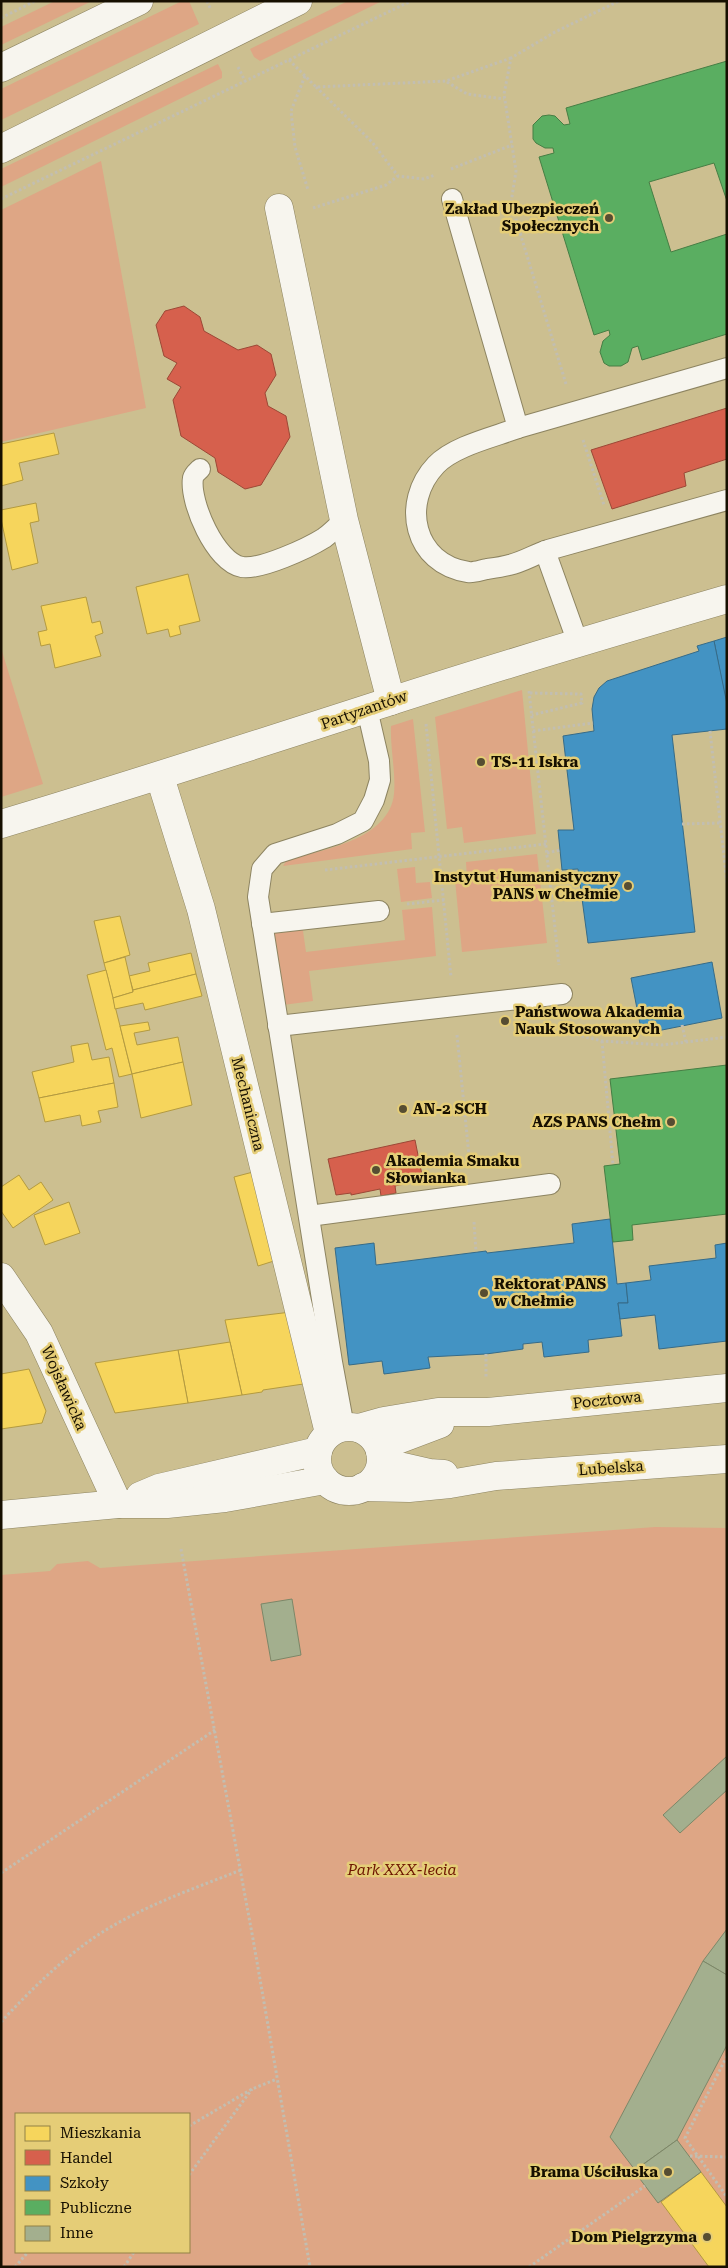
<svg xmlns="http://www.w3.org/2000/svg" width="728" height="2268" viewBox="0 0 728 2268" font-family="'Roboto Serif',serif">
<rect width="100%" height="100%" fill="#ccbf90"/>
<g fill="#dea685" fill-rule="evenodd">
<polygon points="55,1 92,1 1,45 1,27"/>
<polygon points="182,1 189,1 199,24 1,120 1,89"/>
<polygon points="348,1 382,1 260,61 254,57 250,49"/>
<polygon points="218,64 222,72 222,78 1,187 1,169"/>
<polygon points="101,161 146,408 1,442 1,210"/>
<polygon points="1,648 43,784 1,797"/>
<polygon points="522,690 536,834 464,843 462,827 447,829 435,717"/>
<path d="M 413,719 L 425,832 L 411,833 L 412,849 L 283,866 L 287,860 C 322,850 389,840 394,794 C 396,773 390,748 391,726 Z"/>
<polygon points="537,854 547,943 462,952 455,880 467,878 466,862"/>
<polygon points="415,867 416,883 430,882 432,898 401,902 397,869"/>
<polygon points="432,907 436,956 309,971 313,1001 283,1005 273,926 302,924 306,952 405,940 402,910"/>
<path d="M 655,1527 L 727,1528 L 727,2267 L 1,2267 L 1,1575 L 50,1571 L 57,1564 L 88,1561 L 100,1568 ZM 16,2114 L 189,2114 L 189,2252 L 16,2252 Z"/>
</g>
<g fill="#f6d55c" stroke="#b39a40">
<polygon points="54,433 59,454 19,463 23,480 1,486 1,444"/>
<polygon points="36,503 39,521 30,523 38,563 12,570 1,519 1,510"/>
<polygon points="188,574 200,621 179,626 181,634 170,637 168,629 147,634 136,587"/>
<polygon points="86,597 92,623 100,621 103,633 95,636 101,656 55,668 50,644 41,646 38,632 47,630 41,606"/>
<polygon points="120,916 130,955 104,963 94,921"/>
<polygon points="191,953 196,974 133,990 129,976 150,971 148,963"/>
<polygon points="125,957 133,992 113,998 104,963"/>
<polygon points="106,970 132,1074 119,1077 112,1048 106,1050 87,975"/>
<polygon points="196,974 202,996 145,1010 143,1003 115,1009 113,998 133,992 133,990"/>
<polygon points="148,1022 150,1030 134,1033 137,1045 178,1037 183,1062 132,1074 120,1026"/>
<polygon points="88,1043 92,1060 109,1057 114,1083 39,1098 32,1072 74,1062 71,1046"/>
<polygon points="183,1062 192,1105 141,1118 132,1074"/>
<polygon points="114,1083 118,1107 98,1111 101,1122 82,1126 80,1115 45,1122 39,1098"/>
<polygon points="253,1172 277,1260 258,1266 234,1177"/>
<polygon points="19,1175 29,1190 41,1182 53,1200 13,1228 1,1211 1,1187"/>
<polygon points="69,1202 80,1233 45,1245 34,1215"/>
<polygon points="291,1312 310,1383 263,1390 262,1392 242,1395 225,1320"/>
<polygon points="230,1342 242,1395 188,1403 178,1350"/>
<polygon points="178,1350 188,1403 115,1413 95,1363"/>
<polygon points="29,1369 46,1411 42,1423 1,1429 1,1374"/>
<polygon points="701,2172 727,2207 727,2267 709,2267 661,2202"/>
</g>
<g fill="#d6604d" stroke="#9c4836">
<polygon points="184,306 200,317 204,331 238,350 257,345 271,354 276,375 265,393 268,406 286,416 290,437 261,485 245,489 218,472 215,458 181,436 173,400 181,387 167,379 177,363 164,356 156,325 165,311"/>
<polygon points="727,408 727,459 684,473 686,486 612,509 591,450"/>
<polygon points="415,1140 423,1180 395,1186 396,1193 381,1196 380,1189 351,1195 351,1193 336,1195 328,1159"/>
</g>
<g fill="#4393c3" stroke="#366b88">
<polygon points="727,637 727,702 726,702 714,641"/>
<polygon points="714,641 727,704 727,729 672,735 695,932 588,943 578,869 562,870 558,830 574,830 563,736 594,731 592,709 594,697 599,688 607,681 699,651 697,646"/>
<polygon points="712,962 722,1018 642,1034 631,978"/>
<polygon points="610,1219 617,1284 626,1283 628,1303 618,1303 622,1336 588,1340 589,1352 544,1357 542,1342 523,1344 523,1349 486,1354 428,1357 430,1368 384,1374 382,1361 349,1365 335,1248 374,1243 376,1265 486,1251 487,1253 574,1243 572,1224"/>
<polygon points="727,1243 727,1341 659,1349 655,1315 620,1319 618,1303 628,1303 626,1283 651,1280 649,1266 716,1258 715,1245"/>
</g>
<g fill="#5aae61" stroke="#467e44">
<polygon points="727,61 727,201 714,163 649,182 671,252 727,234 727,334 642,360 638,346 632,348 628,362 621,366 609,366 604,363 600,352 603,341 610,335 609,330 594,335 539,157 554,153 553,148 545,148 536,143 533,139 533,125 542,116 549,115 555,116 564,125 570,124 566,108"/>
<polygon points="727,1065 727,1214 632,1225 633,1240 613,1242 604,1166 620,1164 610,1079"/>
</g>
<g fill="#a3af8e" stroke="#7c8768">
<polygon points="292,1599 301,1655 271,1661 261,1604"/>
<polygon points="727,1756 727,1790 680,1833 663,1815"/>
<polygon points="727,1929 727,1975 703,1961"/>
<polygon points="703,1961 727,1975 727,2045 677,2140 635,2170 610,2137"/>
<polygon points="677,2140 701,2172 658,2203 634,2171"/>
</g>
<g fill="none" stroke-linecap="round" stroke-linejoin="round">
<g stroke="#8d8461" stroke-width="22">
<g id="service">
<path d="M 452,199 L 518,428 C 494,437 454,446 436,465 C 400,503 414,564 468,572 C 474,573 481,570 487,569 C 494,568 502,567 509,565 C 523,562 535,554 548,550 C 607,533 667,517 727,500"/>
<polyline points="518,428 727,368"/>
<path d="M 200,469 C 197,472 194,474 193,478 C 189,502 216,563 242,567 C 261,570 308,548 324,538 C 331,533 338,526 344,520"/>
<polyline points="545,551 578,643"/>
<polyline points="262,924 379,911"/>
<polyline points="278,1026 562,994"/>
<polyline points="309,1216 550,1184"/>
<polyline points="344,1427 332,1362 258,897 262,869 275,854 337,834 363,821 374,800 380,780 379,761 367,709"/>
</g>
</g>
<g stroke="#8d8461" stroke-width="29">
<g id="minor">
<polyline points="279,208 344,520 391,701"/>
<polyline points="160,777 201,909 329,1433"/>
<path d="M 1,824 C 132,785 261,743 391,701 C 502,665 614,632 727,599"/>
<polyline points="1,1277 39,1333 118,1504"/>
<polyline points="381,1462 429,1473 444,1474"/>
<polyline points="363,1487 409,1488 450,1484 496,1476 727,1459"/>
</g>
</g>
<g stroke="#8d8461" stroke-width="29">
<g id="tertiary">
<circle cx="349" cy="1459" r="32"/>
<polyline points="359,1428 384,1421 438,1412 488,1412 727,1388"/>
<polyline points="380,1451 395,1441 440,1424"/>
<polyline points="140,1496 159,1488 318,1451"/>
<polyline points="1,1515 118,1504 167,1504 225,1498 325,1480"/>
</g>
</g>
<g stroke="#8d8461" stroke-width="29">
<g id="secondary">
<polyline points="1,68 139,1"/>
<polyline points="1,149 298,1"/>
</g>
</g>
<g stroke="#c2beb1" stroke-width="3" stroke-dasharray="2.5 2.5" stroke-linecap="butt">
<polyline points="207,1 211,10"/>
<polyline points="1,18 35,1"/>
<polyline points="289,60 316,87 446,81 511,58"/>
<polyline points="238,67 245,81"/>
<polyline points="305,76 291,111 295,147 308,190"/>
<polyline points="447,82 467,94 504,99"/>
<polyline points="316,87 372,142 398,176 424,179 435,175"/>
<polyline points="451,169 512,145"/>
<polyline points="1,199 411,1"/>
<polyline points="313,208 386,185 398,176"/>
<polyline points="566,384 511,203 516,171 504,94 511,58 555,32 619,1"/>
<polyline points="583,440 604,505"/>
<polyline points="529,691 559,965"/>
<polyline points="530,693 581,694 582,703 532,715"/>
<polyline points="426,724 451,977"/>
<polyline points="533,731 593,723"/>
<polyline points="710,731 727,883"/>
<polyline points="682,824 720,823"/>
<polyline points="547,853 560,850"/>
<polyline points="325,870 546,844"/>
<polyline points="407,904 444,900"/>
<polyline points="567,1021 569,1033 602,1041 662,1045 727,1037"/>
<polyline points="682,1025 686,1042"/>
<polyline points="457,1035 470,1166"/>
<polyline points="602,1041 613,1165"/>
<polyline points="474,1222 476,1252"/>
<polyline points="486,1354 486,1379"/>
<polyline points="181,1549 253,1939 310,2267"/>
<polyline points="1,1873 215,1730"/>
<path d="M 1,2022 C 27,1994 54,1967 85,1944 C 131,1910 188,1891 241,1870"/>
<polyline points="727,2056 685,2138 727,2197"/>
<polyline points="189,2126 252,2089 277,2079"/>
<polyline points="690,2156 727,2157"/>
<polyline points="189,2175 252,2089"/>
<polyline points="15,2267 28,2252"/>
<polyline points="124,2267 134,2252"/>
<polyline points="529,2267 645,2186"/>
</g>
<use href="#service" stroke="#f7f5ee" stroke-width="20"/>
<use href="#minor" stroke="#f7f5ee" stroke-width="28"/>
<use href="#tertiary" stroke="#f7f5ee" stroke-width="28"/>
<use href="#secondary" stroke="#f7f5ee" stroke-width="28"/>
</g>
<g fill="#564d32" stroke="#e5cd77" stroke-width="2">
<circle cx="609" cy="218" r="5"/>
<circle cx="481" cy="762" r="5"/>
<circle cx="628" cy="886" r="5"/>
<circle cx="505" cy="1021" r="5"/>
<circle cx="403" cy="1109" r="5"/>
<circle cx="671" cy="1122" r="5"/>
<circle cx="376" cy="1170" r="5"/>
<circle cx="484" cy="1293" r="5"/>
<circle cx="668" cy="2172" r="5"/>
<circle cx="707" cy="2237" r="5"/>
</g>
<g text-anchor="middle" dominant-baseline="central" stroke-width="5" stroke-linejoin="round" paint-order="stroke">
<g font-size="15" font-weight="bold" fill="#160f00" stroke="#e5cd77" text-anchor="end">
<text x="599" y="209">Zakład Ubezpieczeń<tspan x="599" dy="17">Społecznych</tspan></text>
<text x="491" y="762" text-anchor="start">TS-11 Iskra</text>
<text x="618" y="877">Instytut Humanistyczny<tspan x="618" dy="17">PANS w Chełmie</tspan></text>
<text x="515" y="1012" text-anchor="start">Państwowa Akademia<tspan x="515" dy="17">Nauk Stosowanych</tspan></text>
<text x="413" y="1109" text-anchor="start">AN-2 SCH</text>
<text x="661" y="1122">AZS PANS Chełm</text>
<text x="386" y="1161" text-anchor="start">Akademia Smaku<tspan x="386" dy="17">Słowianka</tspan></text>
<text x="494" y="1284" text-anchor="start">Rektorat PANS<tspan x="494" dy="17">w Chełmie</tspan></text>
<text x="658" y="2172">Brama Uściłuska</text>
<text x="697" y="2237">Dom Pielgrzyma</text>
</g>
<g font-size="15" fill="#160f00" stroke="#e5cd77">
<text transform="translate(364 710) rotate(-19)">Partyzantów</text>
<text transform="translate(248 1104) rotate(76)">Mechaniczna</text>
<text transform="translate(64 1388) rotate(66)">Wojsławicka</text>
<text transform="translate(607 1400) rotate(-6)">Pocztowa</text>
<text transform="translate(611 1468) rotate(-4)">Lubelska</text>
</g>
<g font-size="15" font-style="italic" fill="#6e1601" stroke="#e5cd77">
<text x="402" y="1870">Park XXX-lecia</text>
</g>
</g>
<rect width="728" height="2268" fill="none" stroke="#160f00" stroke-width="5"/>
<rect x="15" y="2113" width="175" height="140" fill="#e5cd77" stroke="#928147"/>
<rect x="25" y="2126" width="25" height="15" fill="#f6d55c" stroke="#928147"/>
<text x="60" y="2138" font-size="15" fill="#160f00">Mieszkania</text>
<rect x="25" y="2150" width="25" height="15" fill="#d6604d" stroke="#928147"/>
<text x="60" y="2163" font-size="15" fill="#160f00">Handel</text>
<rect x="25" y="2176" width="25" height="15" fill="#4393c3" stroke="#928147"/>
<text x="60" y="2188" font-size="15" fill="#160f00">Szkoły</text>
<rect x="25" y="2200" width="25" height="15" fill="#5aae61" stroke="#928147"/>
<text x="60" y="2213" font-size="15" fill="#160f00">Publiczne</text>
<rect x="25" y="2226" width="25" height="15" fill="#a3af8e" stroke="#928147"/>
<text x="60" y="2238" font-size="15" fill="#160f00">Inne</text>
</svg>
